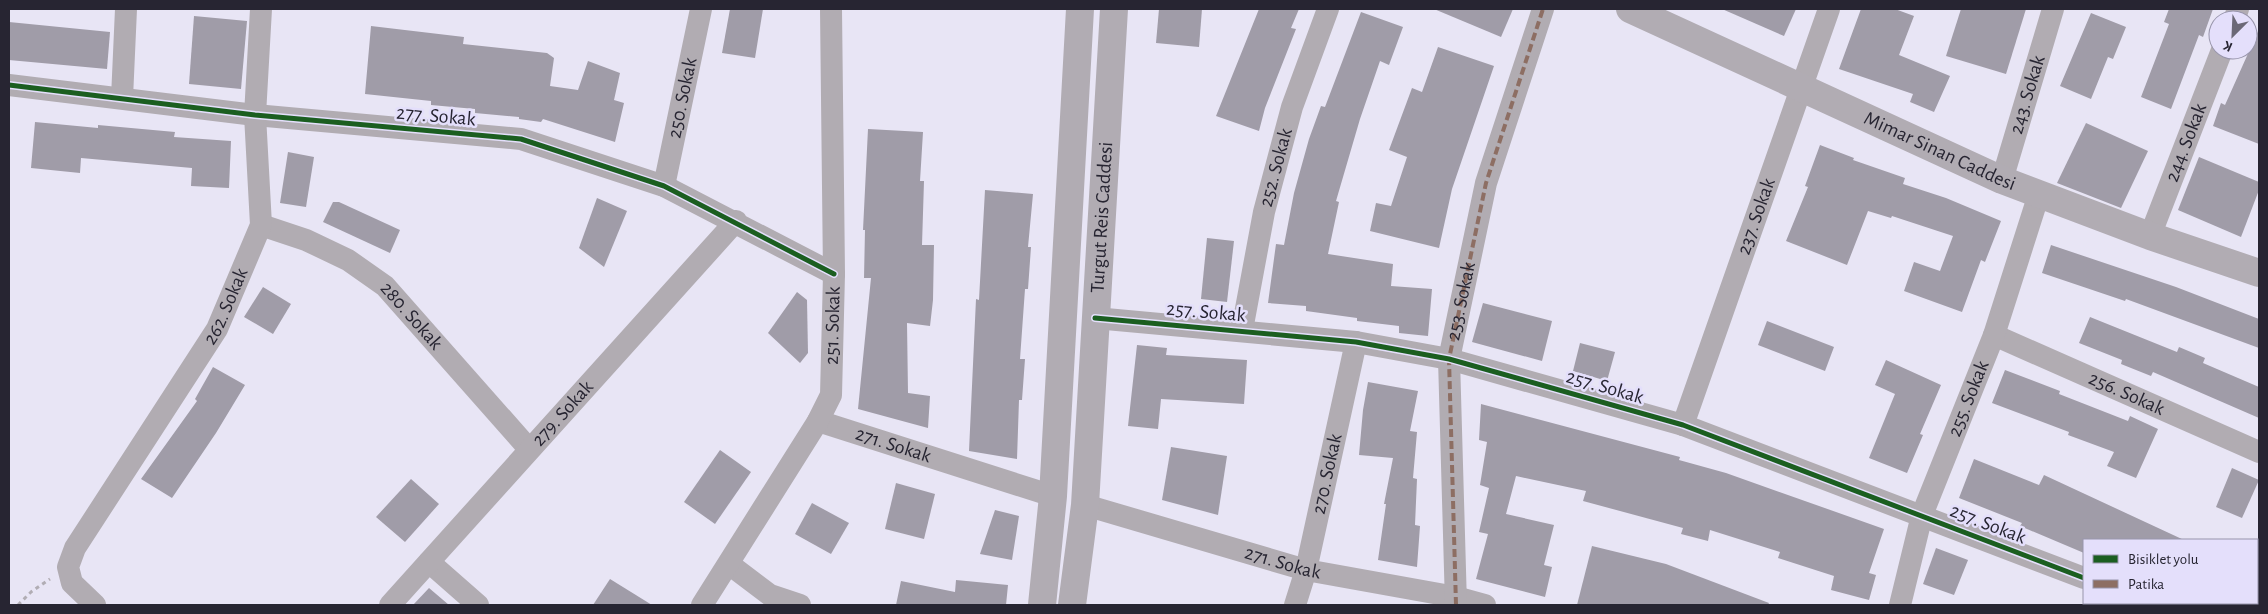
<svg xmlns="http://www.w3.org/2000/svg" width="2268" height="614" viewBox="0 0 2268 614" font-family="'Alegreya Sans',sans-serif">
<rect width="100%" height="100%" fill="#e8e5f5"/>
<g fill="#a09ca8">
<polygon points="730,9 763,9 755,58 722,53"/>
<polygon points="1159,9 1202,9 1199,47 1156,43"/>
<polygon points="1259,9 1299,9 1291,28 1296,29 1265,108 1259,131 1216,116"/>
<polygon points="1434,9 1513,9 1501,37"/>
<polygon points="1722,9 1796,9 1784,36"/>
<polygon points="1861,9 1895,9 1914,16 1899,55 1950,76 1934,112 1910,102 1913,94 1839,69"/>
<polygon points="1961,9 2026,9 2006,74 1946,56"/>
<polygon points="2169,9 2213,9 2203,37 2199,35 2171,109 2141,97 2169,24 2164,22"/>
<polygon points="1361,12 1403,27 1389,65 1380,61 1360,119 1336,201 1339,202 1328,254 1393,264 1391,286 1432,289 1428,336 1399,333 1399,326 1357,321 1357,318 1306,311 1306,306 1268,303 1276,244 1284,245 1294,193 1309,139 1321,106 1325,107"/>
<polygon points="2091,13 2126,27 2113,59 2108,57 2091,99 2060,86"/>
<polygon points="194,16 247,21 241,89 189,84"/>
<polygon points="9,22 110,32 107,69 9,60"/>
<polygon points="371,26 464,37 463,44 547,53 554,58 550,86 578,90 588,61 620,73 614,100 624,103 615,142 543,119 541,122 519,119 519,117 475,113 475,109 431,105 431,101 365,94"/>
<polygon points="2259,29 2259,144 2213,126 2221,103 2225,105"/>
<polygon points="1438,47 1494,66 1452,189 1439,248 1370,231 1376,203 1391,206 1407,157 1389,150 1412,88 1422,92"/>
<polygon points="35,122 98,128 98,125 175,132 174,137 231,141 229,188 191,186 192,168 81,158 80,173 31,168"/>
<polygon points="2086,123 2148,151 2121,208 2057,183"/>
<polygon points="868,129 923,132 920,181 924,181 922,245 934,245 933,300 930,326 907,323 908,393 930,396 928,428 858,409 871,278 864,278 865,230 863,230"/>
<polygon points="1820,145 1854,158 1853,160 1905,178 1903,184 1946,198 2001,221 1985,262 1981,260 1962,312 1904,291 1914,262 1940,271 1953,236 1892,216 1891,218 1868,211 1847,265 1786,241 1808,187 1805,186"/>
<polygon points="288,152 314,157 306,207 280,203"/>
<polygon points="2199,157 2259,182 2259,190 2241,237 2178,210"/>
<polygon points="985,190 1033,194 1028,247 1031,247 1028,289 1025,289 1020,359 1025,359 1022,400 1019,400 1017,459 969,451 976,299 979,300"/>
<polygon points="597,198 627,211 604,267 579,248"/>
<polygon points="333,202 339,202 400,230 390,253 323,222"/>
<polygon points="1207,238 1234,241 1227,302 1201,299"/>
<polygon points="2051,245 2176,287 2259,319 2259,348 2126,299 2125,301 2042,273"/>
<polygon points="263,287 291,304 273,334 244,317"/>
<polygon points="797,292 807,300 808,353 800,363 768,333"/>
<polygon points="1483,303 1552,321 1542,361 1472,342"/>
<polygon points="2090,317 2177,352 2179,347 2205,358 2203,363 2259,387 2259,418 2153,372 2151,376 2121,364 2122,360 2079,343"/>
<polygon points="1767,321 1834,347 1825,371 1758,345"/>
<polygon points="1580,343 1615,352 1607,381 1573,371"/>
<polygon points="1137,345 1167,348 1166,355 1247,360 1244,404 1161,399 1158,429 1128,426"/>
<polygon points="1886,360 1941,385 1920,434 1923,435 1907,473 1869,458 1895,394 1875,385"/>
<polygon points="213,367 245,385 216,433 172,498 141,479 197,401 195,399"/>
<polygon points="2005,370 2060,391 2059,394 2128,421 2130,416 2158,429 2136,478 2107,466 2114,452 2068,435 2069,432 1992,403"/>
<polygon points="1368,382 1418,391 1410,431 1417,432 1413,478 1417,479 1415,525 1420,526 1417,567 1378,560 1386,504 1384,504 1393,458 1359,455 1363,410"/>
<polygon points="1481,404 1680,457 1679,460 1726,473 1884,529 1869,573 1876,575 1869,600 1831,590 1834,576 1778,558 1780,552 1710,530 1708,541 1681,534 1683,528 1583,501 1586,491 1516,476 1506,514 1554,525 1544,565 1552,567 1545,597 1476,579 1488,534 1479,532 1489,488 1480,485 1487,442 1479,440"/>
<polygon points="1171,447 1227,456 1218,515 1162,500"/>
<polygon points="720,450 751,472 715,524 684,502"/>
<polygon points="1974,459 2039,485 2044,475 2184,540 2084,540 2084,553 2020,526 2022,523 1959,498"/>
<polygon points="2232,468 2259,480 2242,518 2216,507"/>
<polygon points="411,479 439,504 405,542 376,517"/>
<polygon points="896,483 935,494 924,539 885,529"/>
<polygon points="812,503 849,523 831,554 795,534"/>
<polygon points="995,510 1019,516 1012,560 980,554"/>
<polygon points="1592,546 1666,564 1769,603 1768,605 1577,605"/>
<polygon points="1936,548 1968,560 1954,595 1923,584"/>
<polygon points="610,579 652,605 593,605"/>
<polygon points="956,580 1008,585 1006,605 896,605 901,581 955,592"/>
<polygon points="429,588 449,605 413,605"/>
</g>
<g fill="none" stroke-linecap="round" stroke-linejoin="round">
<polyline stroke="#b1adb4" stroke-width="3" stroke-dasharray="4 4" stroke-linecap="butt" points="18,605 31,592 50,579"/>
<g stroke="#b1acb2" stroke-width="22">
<polyline points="2234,20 2238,9"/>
<polyline points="9,85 255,115 521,139 664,186 834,274"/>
<polyline points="122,98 126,9"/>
<path id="s1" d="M 2002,180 L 2053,9"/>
<path id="s2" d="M 664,186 L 701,9"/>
<path id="s3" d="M 261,225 L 306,240 L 348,260 L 385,286 L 529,449"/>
<path id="s4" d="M 2150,236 L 2222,50"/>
<polyline points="1095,318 1356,342 1449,359 1683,425 2084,578"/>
<path id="s5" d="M 1242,330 L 1264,212 L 1292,107 L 1328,9"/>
<path id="s6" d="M 1994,335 L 2259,452"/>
<path id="s7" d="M 818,421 L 1053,496"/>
<path id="s8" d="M 1683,425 L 1829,9"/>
<path id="s9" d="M 1085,505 L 1306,570 L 1456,597 L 1485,605"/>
<polyline points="429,562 478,605"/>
<polyline points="729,564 770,595 800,605"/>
<polyline points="2143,603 2148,605"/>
<path id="s10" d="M 95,605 L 72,583 L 68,567 L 75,548 L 217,329 L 261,225 L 255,115 L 261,9"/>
<path id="s11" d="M 390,605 L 736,221"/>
<path id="s12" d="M 702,605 L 818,421 L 831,395 L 834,274 L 831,9"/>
<path id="s13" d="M 1295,605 L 1306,570 L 1356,342"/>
<path id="s14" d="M 1456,605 L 1449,359 L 1486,183 L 1543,9"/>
<path id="s15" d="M 1900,605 L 1922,515 L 1994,335 L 2039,194"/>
<polyline points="2100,605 2101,603"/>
</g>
<g stroke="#b1acb3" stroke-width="28">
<path id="s16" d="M 1630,9 L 2002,180 L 2150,236 L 2259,273"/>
<polyline points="1042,605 1053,496 1080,9"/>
<path id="s17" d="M 1072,605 L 1085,505 L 1114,9"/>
</g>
<polyline stroke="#8d6e63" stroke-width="4" stroke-dasharray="8 4" stroke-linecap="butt" points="1456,605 1449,359 1486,183 1543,9"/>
<g stroke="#e4dffb" stroke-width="8">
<g id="cycleway">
<polyline points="9,85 255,115 521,139 664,186 834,274"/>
<polyline points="1095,318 1356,342 1449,359 1683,425 2084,578"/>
</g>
</g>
<use href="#cycleway" stroke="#1b5e20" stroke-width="5"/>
</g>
<g text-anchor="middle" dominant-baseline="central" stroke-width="5" stroke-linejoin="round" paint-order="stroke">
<g font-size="20" fill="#272532" stroke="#e4dffb">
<text stroke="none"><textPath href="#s1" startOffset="89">243. Sokak</textPath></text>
<text stroke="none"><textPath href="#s2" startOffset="90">250. Sokak</textPath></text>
<text transform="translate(436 116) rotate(5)">277. Sokak</text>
<text stroke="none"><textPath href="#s4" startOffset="100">244. Sokak</textPath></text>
<text stroke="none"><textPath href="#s16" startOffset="341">Mimar Sinan Caddesi</textPath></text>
<text stroke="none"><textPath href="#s5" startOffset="166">252. Sokak</textPath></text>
<text stroke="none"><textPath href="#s17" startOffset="389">Turgut Reis Caddesi</textPath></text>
<text stroke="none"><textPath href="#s8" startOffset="221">237. Sokak</textPath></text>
<text stroke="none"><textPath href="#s14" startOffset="305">253. Sokak</textPath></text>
<text stroke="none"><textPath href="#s10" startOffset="354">262. Sokak</textPath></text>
<text transform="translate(1206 312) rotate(5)">257. Sokak</text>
<text stroke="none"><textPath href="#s3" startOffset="179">280. Sokak</textPath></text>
<text stroke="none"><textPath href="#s12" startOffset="316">251. Sokak</textPath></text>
<text transform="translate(1605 387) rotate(16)">257. Sokak</text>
<text stroke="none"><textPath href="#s6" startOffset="145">256. Sokak</textPath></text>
<text stroke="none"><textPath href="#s15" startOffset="218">255. Sokak</textPath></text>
<text stroke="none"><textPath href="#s11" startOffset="258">279. Sokak</textPath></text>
<text stroke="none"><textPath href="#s7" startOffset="79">271. Sokak</textPath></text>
<text stroke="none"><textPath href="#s13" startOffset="135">270. Sokak</textPath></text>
<text transform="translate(1988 524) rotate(21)">257. Sokak</text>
<text stroke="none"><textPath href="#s9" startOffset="206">271. Sokak</textPath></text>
</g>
</g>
<rect width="2268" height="614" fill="none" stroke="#272532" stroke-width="20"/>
<rect x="2083" y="539" width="175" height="65" fill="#e4dffb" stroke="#9895ab"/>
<rect x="2093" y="555" width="25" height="8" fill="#1b5e20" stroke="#9895ab"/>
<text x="2128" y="564" font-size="15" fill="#272532">Bisiklet yolu</text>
<rect x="2093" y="580" width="25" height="8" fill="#8d6e63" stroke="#9895ab"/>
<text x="2128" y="589" font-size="15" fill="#272532">Patika</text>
<g transform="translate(2233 35) rotate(204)"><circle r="24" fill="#e4dffb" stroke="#9895ab"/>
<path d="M0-4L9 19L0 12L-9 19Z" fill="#6b6876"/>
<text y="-8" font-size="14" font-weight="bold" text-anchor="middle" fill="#272532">K</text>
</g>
</svg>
